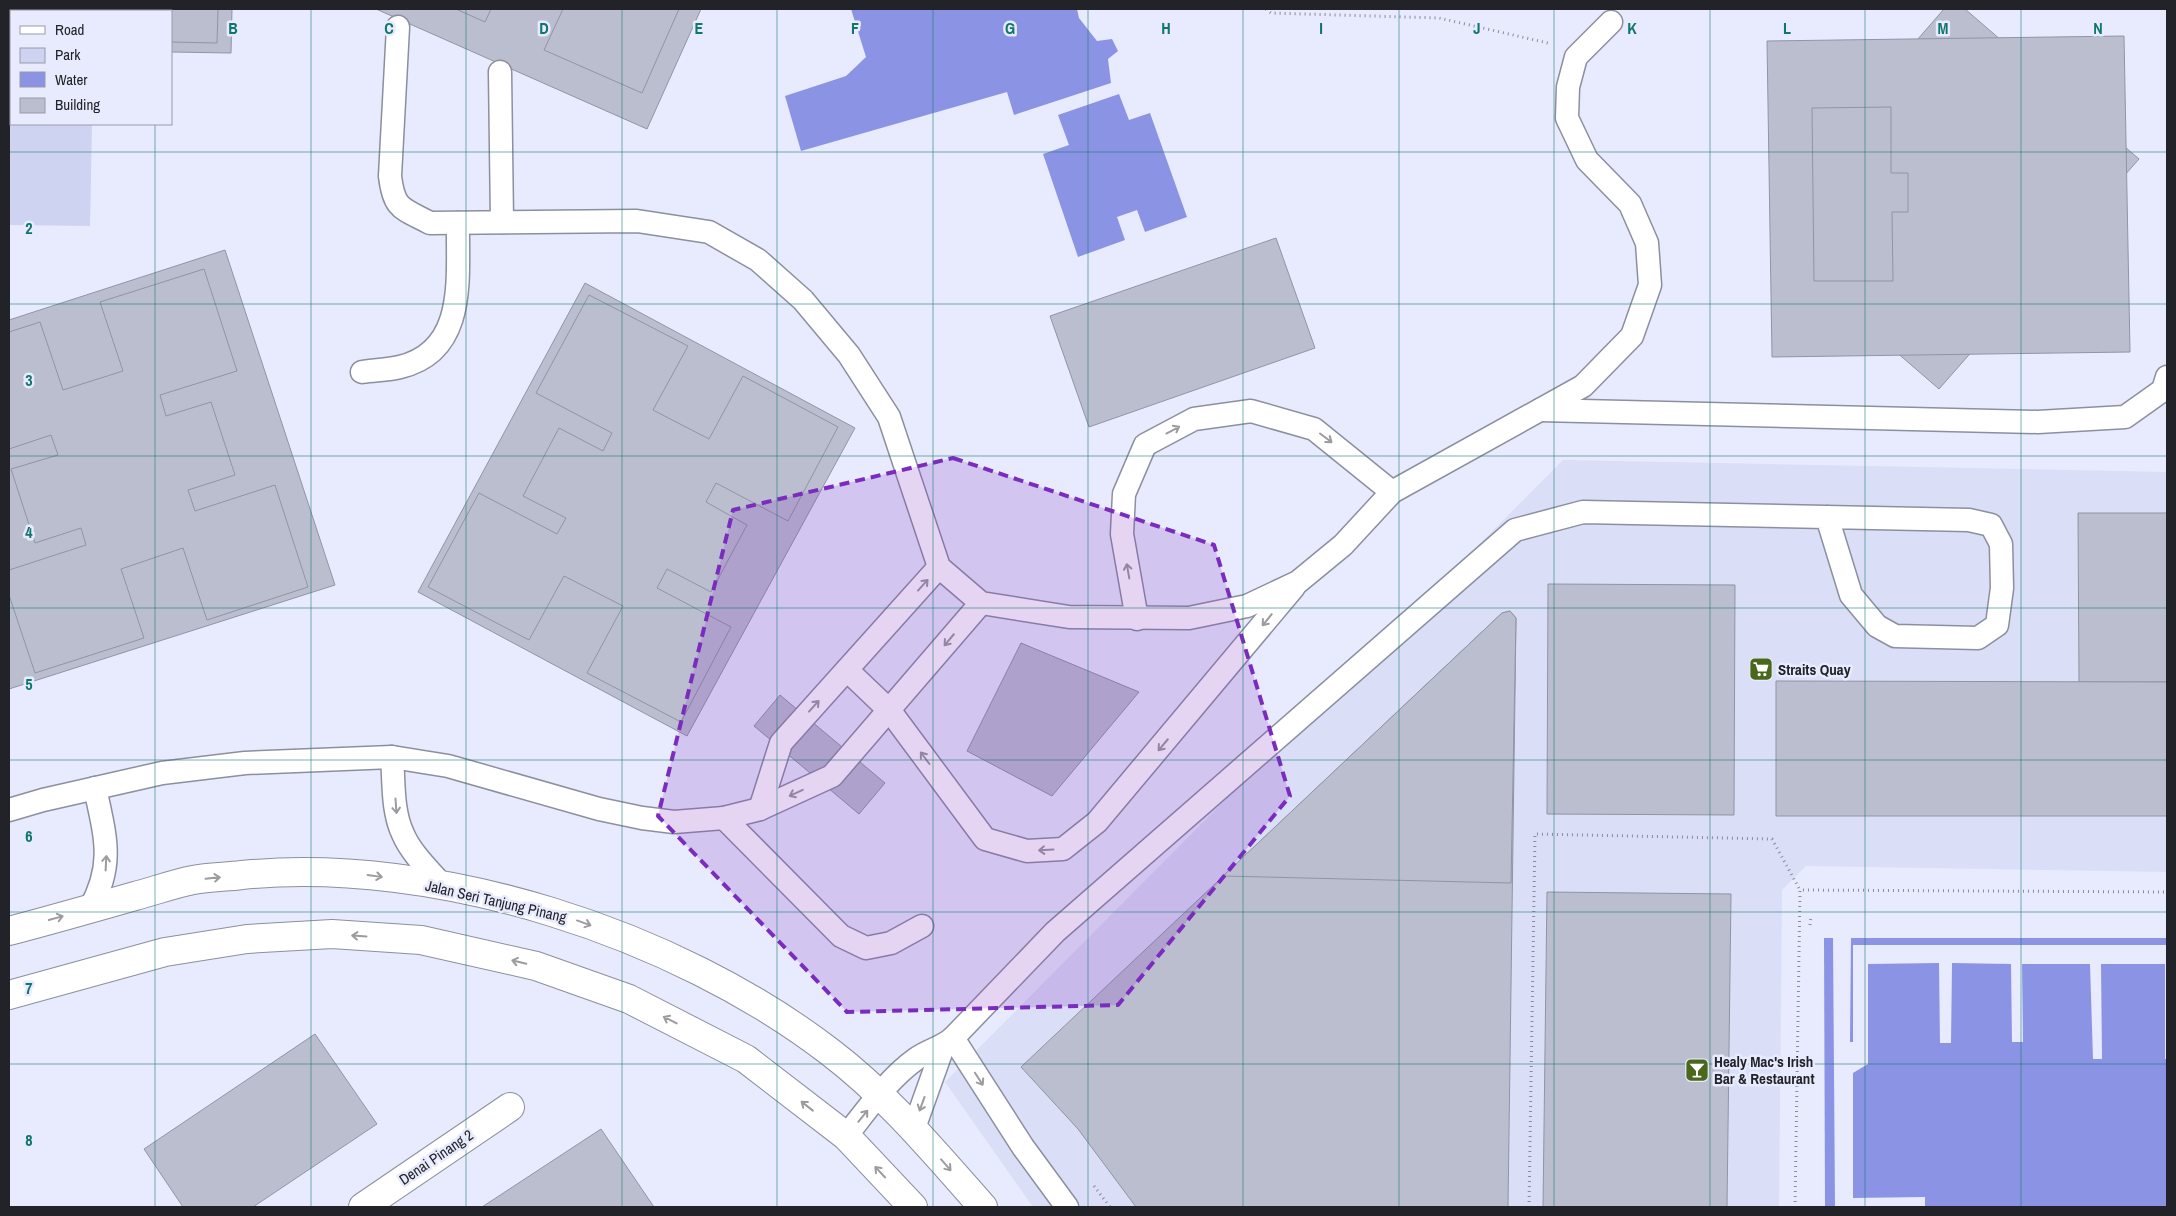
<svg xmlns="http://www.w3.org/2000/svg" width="2176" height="1216" viewBox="0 0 2176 1216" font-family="'Archivo Narrow',sans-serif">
<rect width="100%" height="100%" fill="#e8ebfd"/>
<polygon fill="#dadef7" points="1563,460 2167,472 2167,872 1806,866 1782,890 1779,1207 1033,1207 945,1082"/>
<polygon fill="#ced3f2" points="9,118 11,118 11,124 92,124 90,226 9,225"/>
<g fill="#8b94e4">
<polygon points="851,9 1077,9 1079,18 1097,41 1112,39 1118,51 1108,59 1111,83 1014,115 1007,92 801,151 785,96 846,76 866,57"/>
<polygon points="1119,94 1129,120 1150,113 1187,217 1145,232 1137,210 1117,217 1125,240 1078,257 1043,154 1069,145 1058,115"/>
<polygon points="1824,938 2167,938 2167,1207 1825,1207"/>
</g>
<polygon fill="#e8ebfd" points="1833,936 1851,936 1850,1042 1853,1042 1853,945 2167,945 2167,1059 2165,1059 2165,964 2101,964 2102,1059 2093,1059 2090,964 2022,964 2023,1042 2012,1042 2011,964 1952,963 1951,1043 1940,1043 1939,963 1868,964 1868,1064 1853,1073 1853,1198 1925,1197 1925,1206 1835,1207"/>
<g fill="#bbbecf" stroke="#9194a4">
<polygon points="9,9 232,9 231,53 171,52 171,11 11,11 11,47 9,47"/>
<polygon points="9,9 46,9 46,11 11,11 11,36 9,36"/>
<polygon points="112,9 218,9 217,43 171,42 171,11 112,11"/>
<polygon points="376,9 701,9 647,129"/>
<polygon points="456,9 491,9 485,22"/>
<polygon points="563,9 679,9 642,93 544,50"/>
<polygon points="1944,9 1965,9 2139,159 2079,227 2061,212 2054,220 2084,245 2029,308 2000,283 1985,301 2003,316 1939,389 1873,332 1962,229 1942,211 1908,212 1908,173 1944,173 1969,144 2009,178 2019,166 1968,123 1948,146 1877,86"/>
<polygon points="2124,36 2130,352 1772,357 1767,41"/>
<polygon points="1891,107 1891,173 1908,173 1908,212 1892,212 1893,281 1814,281 1812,108"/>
<polygon points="1276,238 1315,348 1089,427 1050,316"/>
<polygon points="225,250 335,585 9,689 9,320"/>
<polygon points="204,269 237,371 160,395 166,416 211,402 235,475 188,490 195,511 275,485 308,587 207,620 183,548 121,569 144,638 35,673 9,595 9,570 86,545 81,528 35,543 11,469 58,455 51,435 9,449 9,332 40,322 63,390 123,371 100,302"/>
<polygon points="585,283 855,428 687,736 418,592"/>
<polygon points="589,295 688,346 653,410 709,439 743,376 838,427 788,521 716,483 706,502 747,525 711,592 667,569 657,588 731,627 681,722 587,673 623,606 564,576 529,640 428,587 479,493 557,534 566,518 523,496 559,428 603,451 612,433 536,393"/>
<polygon points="2078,513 2167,513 2167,682 2079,682"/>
<polygon points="1548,584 1735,585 1734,815 1547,814"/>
<polygon points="1510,611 1516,618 1508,1207 1136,1207 1078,1129 1021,1067 1502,613"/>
<polygon points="1510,611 1516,618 1511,883 1223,876 1502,613"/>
<polygon points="1021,643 1139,692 1052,796 967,751"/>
<polygon points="1776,681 2167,682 2167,816 1776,816"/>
<polygon points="780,695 885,783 859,814 754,726"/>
<polygon points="1547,892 1731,894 1727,1207 1543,1207"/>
<polygon points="315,1034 377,1124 253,1207 183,1207 144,1149"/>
<polygon points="601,1129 654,1207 482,1207"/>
</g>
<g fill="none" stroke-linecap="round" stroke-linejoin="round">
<g stroke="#8c8f9f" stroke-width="25">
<g id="lane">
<path d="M 398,27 L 390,176 C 394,210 402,208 430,223 L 637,221 L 709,232 L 758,260 L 803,300 L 849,355 L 889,417 L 939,567 L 981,603 L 1069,617 L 1189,618 L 1247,606 L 1298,582 L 1343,545 L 1392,492 L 1583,386 L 1632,336 L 1650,285 L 1647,243 L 1630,204 L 1587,160 L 1567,118 L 1568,87 L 1576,57 L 1611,22"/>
<polyline points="500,72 502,222"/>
<path d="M 362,372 C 375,370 388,370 400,367 C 468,351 457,276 458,223"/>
<polyline points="1540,410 2038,422 2125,417 2163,390 2167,377"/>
<polyline points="1137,619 1122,534 1124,494 1145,445 1194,419 1251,411 1314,429 1392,492"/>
<polyline points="847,670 890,711 985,839 1027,851 1063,849 1097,822 1294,587"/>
<path d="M 392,757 C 394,782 392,811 403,834 C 411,853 429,870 443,886"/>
<polyline points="760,809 781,743 939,567"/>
<polyline points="9,810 43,800 162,773 245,763 392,757 448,766 599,809 642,818 674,822 724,818 760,809 832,776 981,603"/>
<polyline points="724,818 841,936 866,948 891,943 922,926"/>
<path d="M 90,909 C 115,863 105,836 95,788"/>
<polyline points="953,1038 1023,1147 1067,1207"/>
<polyline points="914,1128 943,1047"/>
<path d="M 846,1136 C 867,1110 888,1079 916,1059 C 928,1050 942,1048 953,1038 L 1055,932 L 1515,530 L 1583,512 L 1969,520 L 1991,525 L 2001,544 L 2002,588 L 1997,625 L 1978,638 L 1895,636 L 1877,626 L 1851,595 L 1827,517"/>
</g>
</g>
<g stroke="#8c8f9f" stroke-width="30">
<polyline id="street" points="363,1207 510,1107"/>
</g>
<g stroke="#8c8f9f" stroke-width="30">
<g id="secondary">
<path d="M 9,931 C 51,920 93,908 135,896 C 154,891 173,884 193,880 C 209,877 226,877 242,875 C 437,856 675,933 830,1052 C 888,1096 935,1153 983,1207"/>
<polyline points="9,995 165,952 247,939 332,934 421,940 536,966 629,999 746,1059 846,1136 913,1207"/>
</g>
</g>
<g stroke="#898c98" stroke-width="3" stroke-dasharray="1 4" stroke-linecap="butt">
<polyline points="1266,9 1271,13 1439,18 1548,43"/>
<polyline points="1810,925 1811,916"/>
<polyline points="1094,1186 1110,1207"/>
<polyline points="1529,1207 1535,834 1772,839 1800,890"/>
<polyline points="1795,1207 1800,890 2167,892"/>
</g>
<use href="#lane" stroke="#fff" stroke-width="22"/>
<use href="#street" stroke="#fff" stroke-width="28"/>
<use href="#secondary" stroke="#fff" stroke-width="28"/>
</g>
<defs><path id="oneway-shaft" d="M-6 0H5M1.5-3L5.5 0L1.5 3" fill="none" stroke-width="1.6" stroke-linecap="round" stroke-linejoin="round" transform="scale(1.25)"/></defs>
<g stroke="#9c9c9f">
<use href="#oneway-shaft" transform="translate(1173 430) rotate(-28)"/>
<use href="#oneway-shaft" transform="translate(1326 438) rotate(37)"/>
<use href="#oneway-shaft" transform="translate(1128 571) rotate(-100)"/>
<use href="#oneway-shaft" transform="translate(923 585) rotate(-48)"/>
<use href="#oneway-shaft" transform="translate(1267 620) rotate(129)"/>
<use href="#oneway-shaft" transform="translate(949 640) rotate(130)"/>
<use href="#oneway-shaft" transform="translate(814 706) rotate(-48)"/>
<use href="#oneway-shaft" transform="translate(1163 745) rotate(130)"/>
<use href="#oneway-shaft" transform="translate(925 758) rotate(-127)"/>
<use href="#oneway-shaft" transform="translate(796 793) rotate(155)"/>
<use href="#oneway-shaft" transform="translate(396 806) rotate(86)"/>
<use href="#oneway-shaft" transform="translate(1046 850) rotate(177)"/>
<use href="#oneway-shaft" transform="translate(106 863) rotate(-87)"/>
<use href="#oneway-shaft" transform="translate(375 876) rotate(8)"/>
<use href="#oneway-shaft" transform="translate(213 878) rotate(-6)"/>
<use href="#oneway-shaft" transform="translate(56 918) rotate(-15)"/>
<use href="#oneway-shaft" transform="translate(584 923) rotate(20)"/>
<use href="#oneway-shaft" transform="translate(359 936) rotate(-176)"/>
<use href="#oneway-shaft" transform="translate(519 962) rotate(-167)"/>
<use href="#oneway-shaft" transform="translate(670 1020) rotate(-153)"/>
<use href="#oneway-shaft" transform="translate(979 1079) rotate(57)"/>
<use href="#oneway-shaft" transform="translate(922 1104) rotate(110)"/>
<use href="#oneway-shaft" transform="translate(807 1106) rotate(-142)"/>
<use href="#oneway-shaft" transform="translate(863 1116) rotate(-51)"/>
<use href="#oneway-shaft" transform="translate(946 1165) rotate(49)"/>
<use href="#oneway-shaft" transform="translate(880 1172) rotate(-133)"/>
</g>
<path fill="#7b2cbf" fill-opacity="0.2" stroke="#7b2cbf" stroke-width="4" stroke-dasharray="10 6" stroke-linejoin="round" d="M 953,458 L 1214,545 L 1290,796 L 1118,1005 L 847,1012 L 658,816 L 733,510 Z"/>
<path fill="none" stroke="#0f766e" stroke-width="1" stroke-opacity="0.55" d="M 155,9 L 155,11M 311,9 L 311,1207M 466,9 L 466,1207M 622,9 L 622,1207M 777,9 L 777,1207M 933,9 L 933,1207M 1088,9 L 1088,1207M 1243,9 L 1243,1207M 1399,9 L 1399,1207M 1554,9 L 1554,1207M 1710,9 L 1710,1207M 1865,9 L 1865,1207M 2021,9 L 2021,1207M 155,124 L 155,1207M 9,152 L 2167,152M 9,304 L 2167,304M 9,456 L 2167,456M 9,608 L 2167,608M 9,760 L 2167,760M 9,912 L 2167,912M 9,1064 L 2167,1064"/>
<defs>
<g id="supermarket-square" transform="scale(1.25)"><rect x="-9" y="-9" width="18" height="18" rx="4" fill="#4a681c" stroke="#e8ebfd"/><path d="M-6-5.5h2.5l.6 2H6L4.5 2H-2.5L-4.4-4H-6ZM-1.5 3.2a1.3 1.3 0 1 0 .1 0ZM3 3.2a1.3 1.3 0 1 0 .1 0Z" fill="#fff"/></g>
<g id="bar-square" transform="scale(1.25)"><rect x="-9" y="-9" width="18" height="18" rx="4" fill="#4a681c" stroke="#e8ebfd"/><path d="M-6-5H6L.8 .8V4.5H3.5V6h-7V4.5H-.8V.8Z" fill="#fff"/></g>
</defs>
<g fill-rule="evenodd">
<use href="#supermarket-square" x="1761" y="669"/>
<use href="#bar-square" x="1697" y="1070"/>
</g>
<g text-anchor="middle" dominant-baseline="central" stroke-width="5" stroke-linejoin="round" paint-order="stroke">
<g font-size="15" font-weight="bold" fill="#222329" stroke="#e8ebfd" text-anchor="start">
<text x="1778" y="669">Straits Quay</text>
<text x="1714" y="1061">Healy Mac's Irish<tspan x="1714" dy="17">Bar &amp; Restaurant</tspan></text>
</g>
<g font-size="15" fill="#222329" stroke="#e8ebfd">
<text transform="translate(496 901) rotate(13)">Jalan Seri Tanjung Pinang</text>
<text transform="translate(436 1157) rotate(-34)">Denai Pinang 2</text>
</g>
</g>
<g font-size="16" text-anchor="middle" font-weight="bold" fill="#0f766e" stroke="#e8ebfd" stroke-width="5" stroke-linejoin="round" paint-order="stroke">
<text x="233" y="34">B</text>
<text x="389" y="34">C</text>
<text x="544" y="34">D</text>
<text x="699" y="34">E</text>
<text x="855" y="34">F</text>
<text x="1010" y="34">G</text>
<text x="1166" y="34">H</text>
<text x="1321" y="34">I</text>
<text x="1477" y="34">J</text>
<text x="1632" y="34">K</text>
<text x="1787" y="34">L</text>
<text x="1943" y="34">M</text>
<text x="2098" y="34">N</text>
<text x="29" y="234">2</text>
<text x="29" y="386">3</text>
<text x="29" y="538">4</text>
<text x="29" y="690">5</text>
<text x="29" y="842">6</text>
<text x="29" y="994">7</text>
<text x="29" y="1146">8</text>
</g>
<rect width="2176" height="1216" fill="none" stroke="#222329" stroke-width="20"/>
<rect x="10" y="10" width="162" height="115" fill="#e8ebfd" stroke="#999ba8"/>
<rect x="20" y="26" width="25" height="8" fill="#ffffff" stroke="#999ba8"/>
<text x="55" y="35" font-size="15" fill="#222329">Road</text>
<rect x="20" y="48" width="25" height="15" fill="#ced3f2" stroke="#999ba8"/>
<text x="55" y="60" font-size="15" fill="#222329">Park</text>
<rect x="20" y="72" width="25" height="15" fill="#8b94e4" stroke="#999ba8"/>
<text x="55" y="85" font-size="15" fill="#222329">Water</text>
<rect x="20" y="98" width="25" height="15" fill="#bbbecf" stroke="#999ba8"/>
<text x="55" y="110" font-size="15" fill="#222329">Building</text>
</svg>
